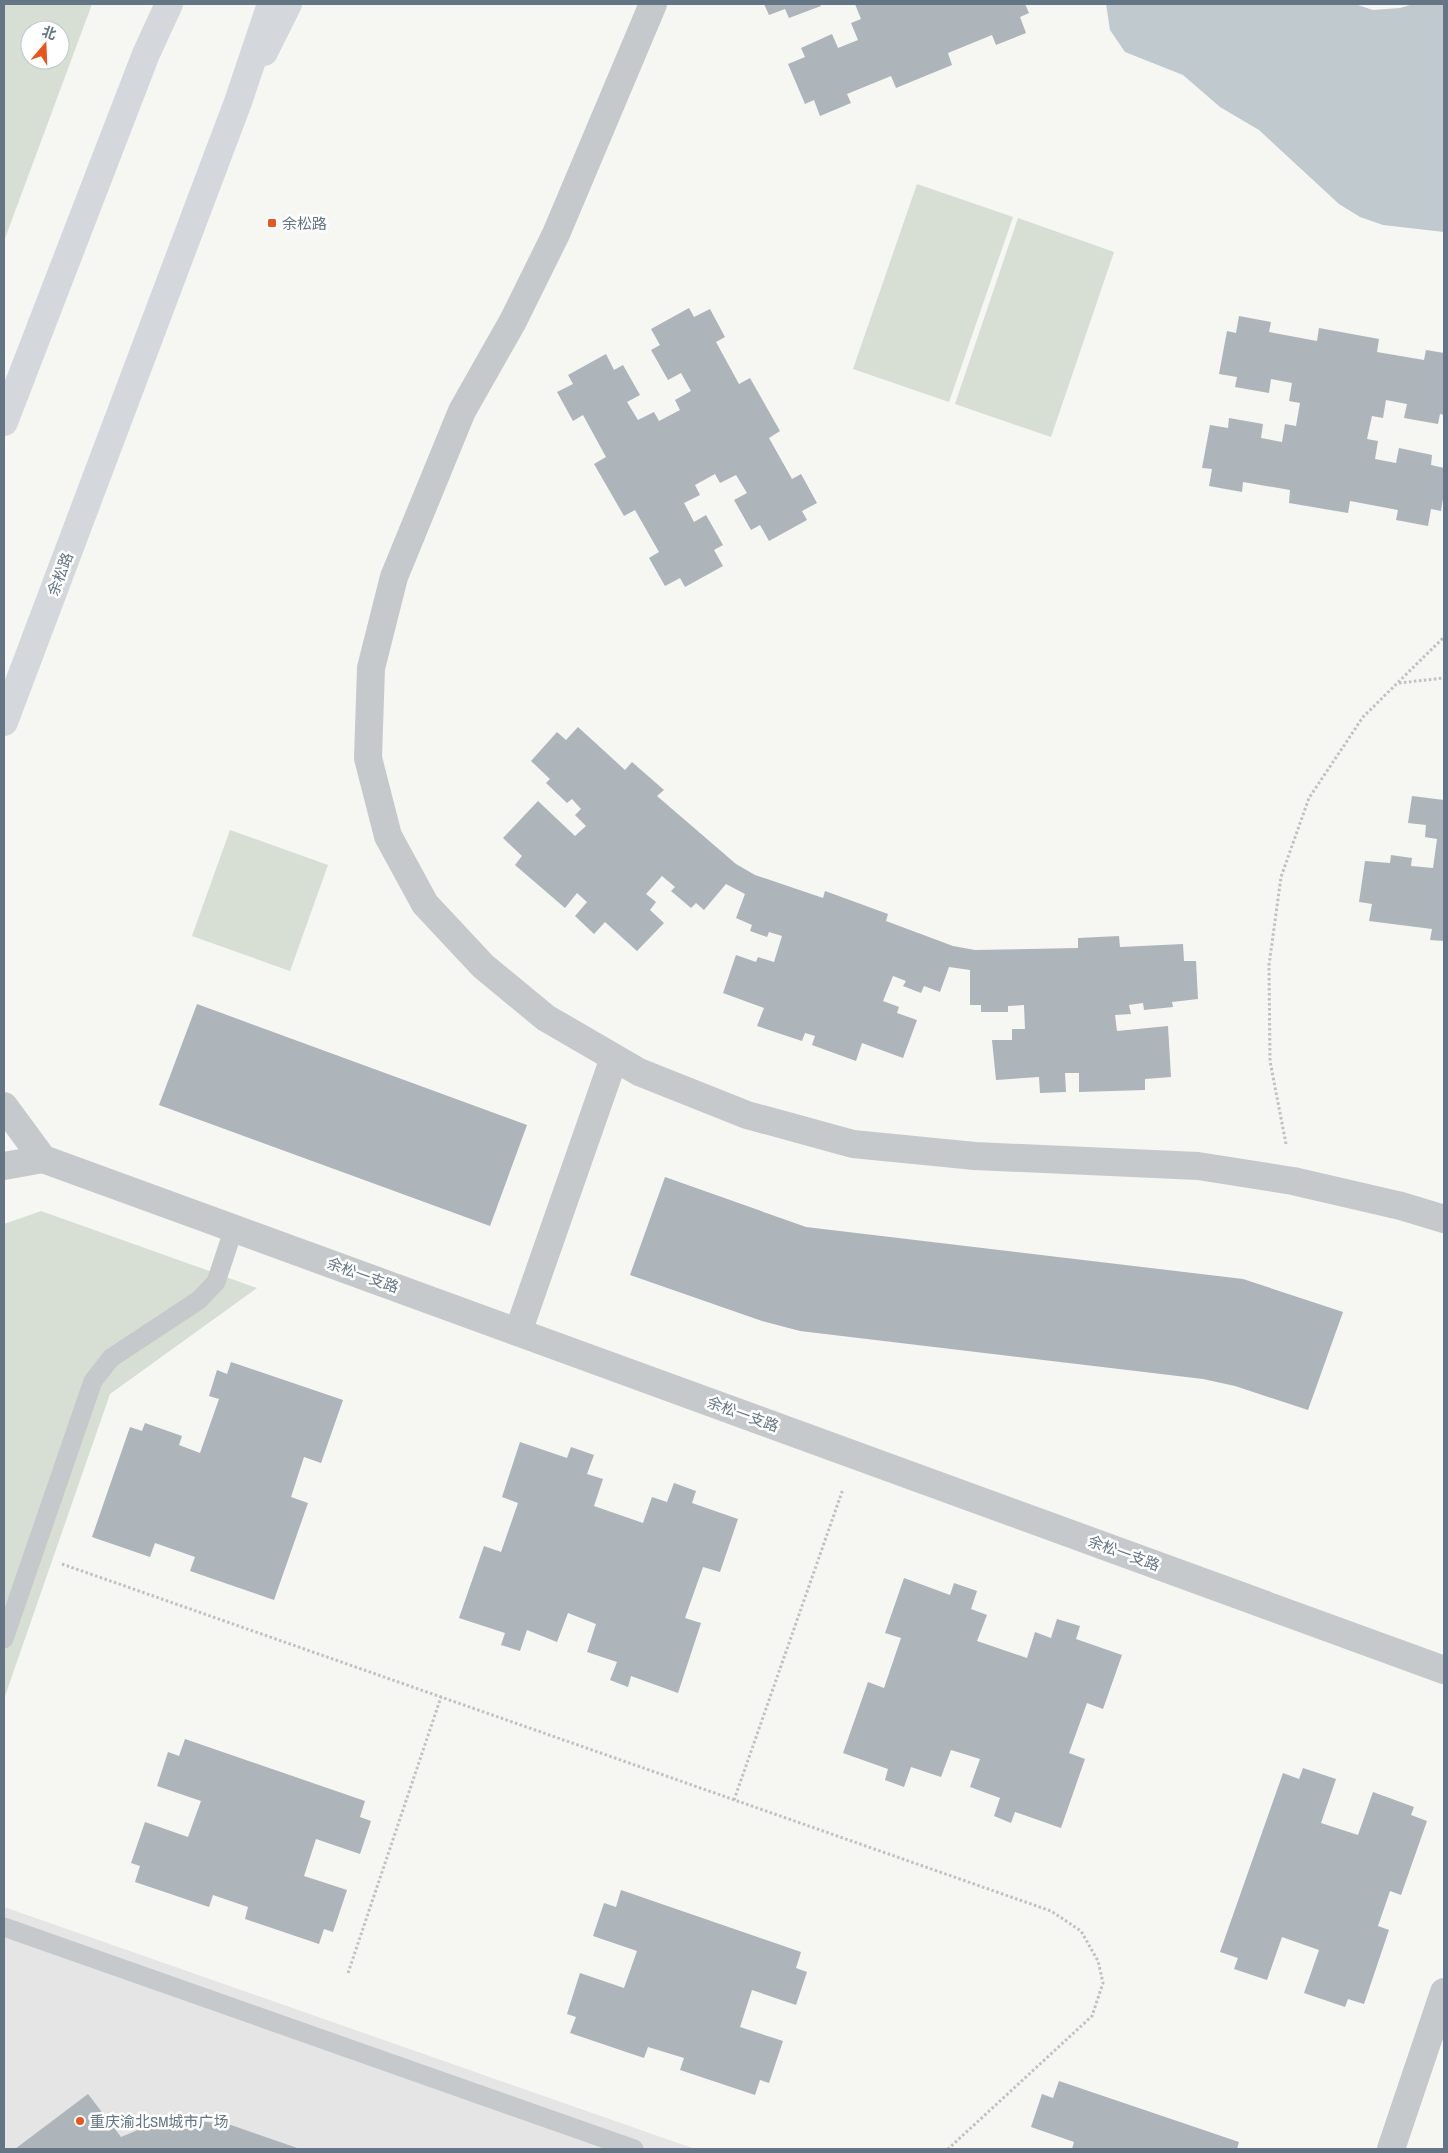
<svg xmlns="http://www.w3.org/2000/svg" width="1448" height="2153" viewBox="0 0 1448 2153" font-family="'Archivo Narrow','Noto Sans SC',sans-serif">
<rect width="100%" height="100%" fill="#f6f6f3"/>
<polygon fill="#e4e5e4" points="4,1907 695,2149 4,2149"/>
<g fill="#d7ded3" fill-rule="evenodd">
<path d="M 4,4 L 92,4 L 4,241 ZM 30,30 L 60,30 L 60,60 L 30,60 Z"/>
<polygon points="917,184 1013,217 949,402 853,369"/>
<polygon points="1018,218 1114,252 1051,437 955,404"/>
<polygon points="230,830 328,865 290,971 192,936"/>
<polygon points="41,1211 257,1288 110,1394 4,1699 4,1224"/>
</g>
<polygon fill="#bfc9ce" points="1106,4 1355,4 1373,10 1400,8 1413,4 1444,4 1444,232 1383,225 1360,217 1339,204 1259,130 1220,107 1183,75 1125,52 1110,30"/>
<g fill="#adb4ba">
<polygon points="764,4 820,4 821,6 789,18 785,9 769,15"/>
<polygon points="855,4 1025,4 1029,13 1020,17 1026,33 996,45 992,35 948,53 952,65 896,88 891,76 847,94 851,103 820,116 814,100 805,104 788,64 805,57 801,48 832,34 838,48 858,40 851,23 861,19"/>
<polygon points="689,308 694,317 710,309 725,337 716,342 739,384 750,378 780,431 769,438 792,479 801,474 817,503 802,511 807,520 769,541 760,525 751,530 734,500 747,493 736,475 720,483 715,474 695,485 700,495 684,503 694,522 706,515 723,545 714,550 723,566 685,587 680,578 665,586 649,558 659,552 635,510 624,516 594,464 606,457 583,415 573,421 557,392 573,384 568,375 606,354 614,370 623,365 640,395 627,402 638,420 654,412 659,421 680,410 675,400 691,391 681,373 668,380 651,350 660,345 651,329"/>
<polygon points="1239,316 1271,322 1269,332 1317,341 1319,328 1379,339 1377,352 1424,360 1426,350 1444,353 1444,415 1440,414 1438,424 1404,418 1407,404 1386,400 1383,418 1372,416 1367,439 1378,441 1375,459 1396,463 1399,448 1432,455 1431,465 1444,468 1444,492 1441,511 1431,509 1428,526 1396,520 1398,510 1350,501 1348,513 1289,503 1290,490 1243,482 1242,492 1209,486 1212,469 1202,468 1210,425 1228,428 1229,418 1263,424 1261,438 1282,442 1285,424 1296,426 1300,403 1289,401 1292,383 1271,379 1269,393 1235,387 1237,377 1219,374 1227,331 1236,333"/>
<polygon points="578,727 625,770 632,762 664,790 657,796 736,864 755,875 823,898 825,891 888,914 886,921 953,946 975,950 1078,948 1078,938 1119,936 1120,947 1183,944 1184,961 1196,961 1198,999 1172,1002 1173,1007 1144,1010 1143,1003 1129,1005 1131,1014 1115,1015 1117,1031 1168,1026 1171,1077 1145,1079 1145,1090 1079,1092 1079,1073 1065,1073 1066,1092 1040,1093 1039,1077 996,1080 992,1040 1012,1040 1012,1029 1025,1029 1024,1005 1008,1006 1008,1012 981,1012 981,1005 970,1005 970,970 949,967 940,992 924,986 921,993 903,986 906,981 893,976 883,1001 899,1007 897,1013 917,1020 903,1058 862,1043 856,1061 812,1045 815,1036 805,1033 802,1041 757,1026 764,1008 723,993 736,955 756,962 758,957 774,962 782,936 769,932 767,937 750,931 752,925 736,918 745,894 726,884 704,910 696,903 691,908 671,891 675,887 662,876 646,894 656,902 650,910 664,923 637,951 605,922 594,934 575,916 587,902 577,893 565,908 515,865 522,856 503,838 538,801 575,836 586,826 575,815 581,809 572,799 567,803 546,783 550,779 531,761 557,732 566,740"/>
<polygon points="1412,796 1444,800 1444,941 1430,940 1432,929 1369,921 1372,904 1359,902 1365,861 1390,863 1391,855 1412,858 1411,866 1433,868 1437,839 1425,837 1426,825 1408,823"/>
<polygon points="197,1004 527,1125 490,1226 159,1105"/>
<polygon points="665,1177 806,1227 1243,1279 1343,1312 1308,1410 1235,1386 1203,1379 800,1331 762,1321 630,1275"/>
<polygon points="231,1362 343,1400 321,1463 304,1457 291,1497 308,1503 274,1600 190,1571 195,1557 155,1543 150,1557 92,1537 130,1427 142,1431 145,1423 182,1436 179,1445 200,1453 219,1399 209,1396 217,1370 227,1374"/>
<polygon points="520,1442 567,1458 571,1447 594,1455 587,1474 603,1479 594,1506 643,1523 652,1497 667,1502 674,1483 696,1491 692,1503 738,1519 720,1572 703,1567 685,1618 701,1623 678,1693 631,1676 628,1687 610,1680 617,1662 587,1652 596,1624 568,1613 557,1642 527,1630 520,1651 501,1645 505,1633 459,1618 484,1546 501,1552 518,1503 502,1497"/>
<polygon points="904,1578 950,1595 954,1583 977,1591 971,1609 987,1615 977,1641 1027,1658 1035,1632 1051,1638 1057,1619 1080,1626 1076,1639 1122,1655 1103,1709 1087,1703 1069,1753 1085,1759 1061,1828 1015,1812 1011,1823 994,1816 1000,1798 970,1787 980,1759 951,1750 941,1777 911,1767 904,1787 885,1780 888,1769 843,1753 868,1682 884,1688 901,1638 885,1633"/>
<polygon points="185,1739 365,1801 360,1817 371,1821 360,1854 316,1839 304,1876 347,1890 333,1932 324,1929 319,1944 245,1919 248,1907 213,1895 209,1907 135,1882 140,1866 131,1863 145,1822 188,1837 201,1801 157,1786 168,1752 179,1756"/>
<polygon points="1303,1768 1336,1779 1321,1823 1358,1835 1373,1792 1414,1807 1411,1815 1427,1821 1401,1895 1390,1891 1378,1926 1389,1930 1364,2004 1348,1999 1345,2007 1304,1993 1319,1950 1282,1937 1267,1980 1234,1969 1238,1958 1220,1952 1283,1773 1299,1779"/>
<polygon points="621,1890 801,1952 796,1968 807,1972 796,2005 752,1990 740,2027 783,2041 769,2083 760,2080 755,2095 680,2070 684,2058 648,2047 644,2058 570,2033 576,2017 567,2014 580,1973 624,1988 637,1951 593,1936 604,1903 616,1907"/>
<polygon points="1059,2081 1239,2142 1237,2149 1072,2149 1074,2142 1031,2127 1042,2094 1053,2098"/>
<polygon points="88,2094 121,2137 157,2122 190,2120 231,2125 300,2149 15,2149"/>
</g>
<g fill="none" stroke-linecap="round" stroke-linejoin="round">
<g stroke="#bfc1c3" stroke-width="3" stroke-dasharray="2.5 2.5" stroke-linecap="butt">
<polyline points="1399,683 1444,678"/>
<polyline points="1286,1144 1270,1061 1269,965 1281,877 1309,798 1363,717 1444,637"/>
<polyline points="62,1564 1051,1911 1081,1931 1098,1961 1103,1983 1092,2016 948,2149"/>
<polyline points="734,1800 843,1489"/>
<polyline points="348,1973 441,1697"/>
</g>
<g stroke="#c6c9cc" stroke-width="19">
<polyline points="4,1639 93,1381 111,1358 199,1300 216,1282 234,1228"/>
<polyline points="4,1927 634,2149"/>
</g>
<g stroke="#c6c9cc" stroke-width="28">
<polyline points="653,4 556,234 513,321 462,411 394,577 371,668 368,758 388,836 425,904 483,966 546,1018 639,1072 747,1115 853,1144 975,1156 1198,1166 1293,1181 1401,1206 1444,1219"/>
<polyline points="518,1332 614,1058"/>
</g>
<g stroke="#c6c9cc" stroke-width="28">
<polyline points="4,1106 43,1159"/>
<polyline points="43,1159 1444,1670"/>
<polyline points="4,1166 43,1159"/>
<polyline points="1391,2149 1444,1992"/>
</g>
<polyline stroke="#d4d8dd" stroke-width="28" points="264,52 288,4"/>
<g stroke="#d4d8dd" stroke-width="28">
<polyline points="4,422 146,54 169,4"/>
<polyline points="4,722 238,102 271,4"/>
</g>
</g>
<g fill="#e9551f" stroke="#fff" stroke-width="2">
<rect x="267" y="218" width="10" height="10" rx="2.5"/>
<circle cx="80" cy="2121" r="5"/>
</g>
<g text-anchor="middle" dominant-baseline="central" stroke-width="5" stroke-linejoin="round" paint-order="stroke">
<g font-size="15" fill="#647585" stroke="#fff" text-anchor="start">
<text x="282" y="223">余松路</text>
<text x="90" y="2121">重庆渝北SM城市广场</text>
</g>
<g font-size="15" fill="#647585" stroke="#fff">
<text transform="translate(60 574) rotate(-69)">余松路</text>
<text transform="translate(363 1275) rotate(20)">余松一支路</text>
<text transform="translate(743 1414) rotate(20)">余松一支路</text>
<text transform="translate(1124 1553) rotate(20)">余松一支路</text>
</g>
</g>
<rect width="1448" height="2153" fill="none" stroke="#647585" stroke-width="10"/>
<g transform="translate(45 45) rotate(19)"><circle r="24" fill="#ffffff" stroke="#c1c8ce"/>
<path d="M0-4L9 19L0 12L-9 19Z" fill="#e9551f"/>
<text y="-8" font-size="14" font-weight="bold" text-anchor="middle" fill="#647585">北</text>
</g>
</svg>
